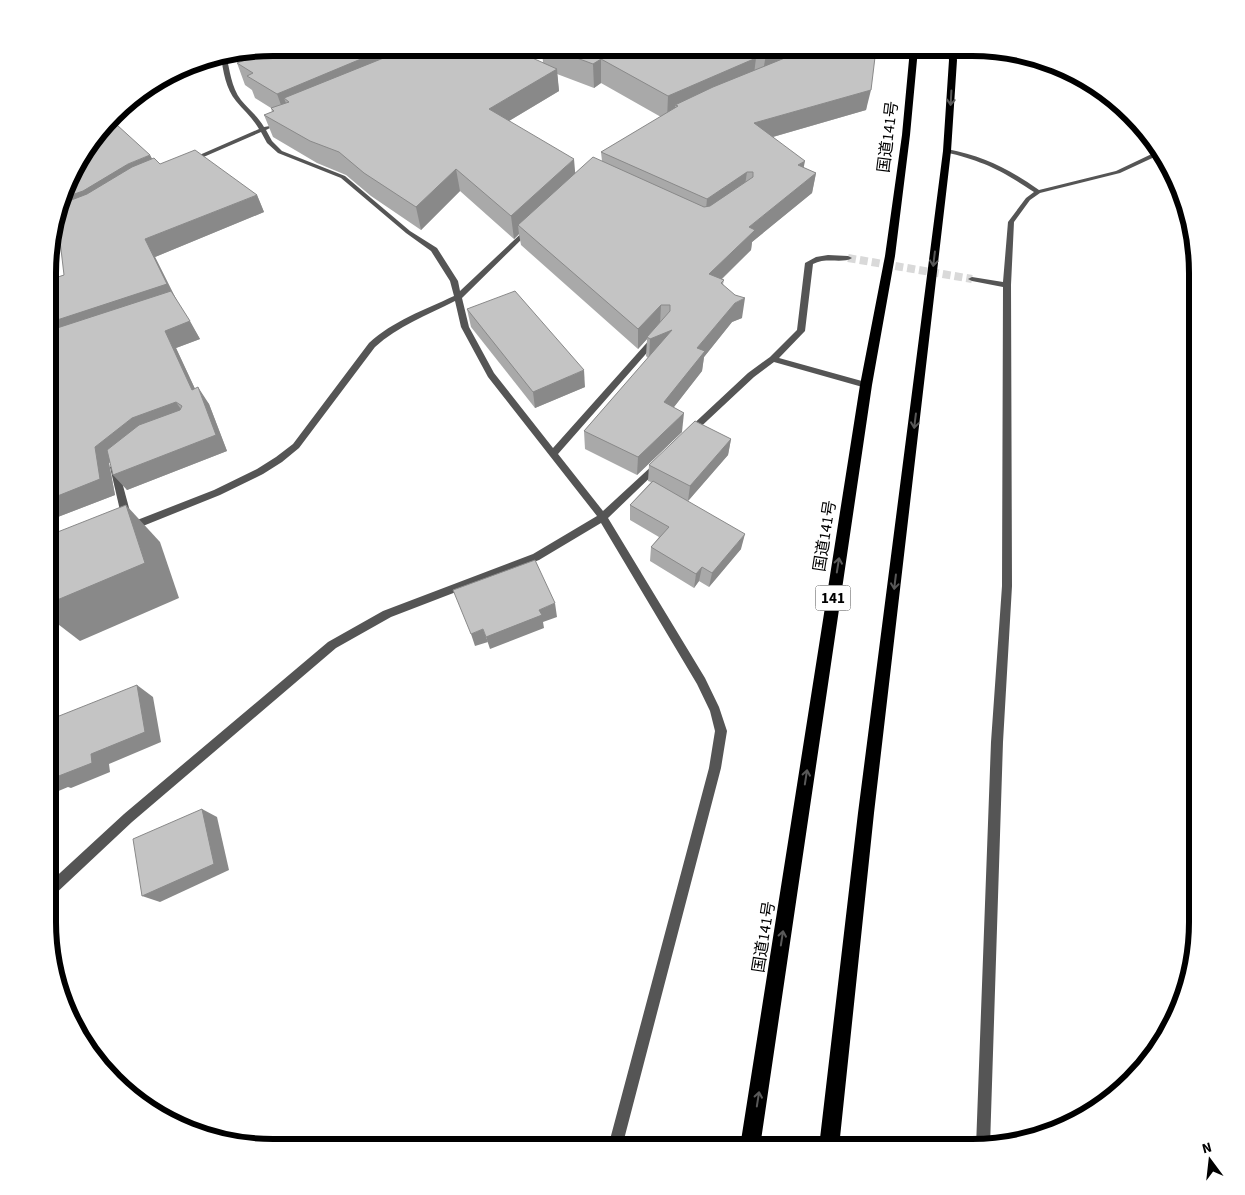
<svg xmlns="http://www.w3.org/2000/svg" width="1245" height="1195" viewBox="0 0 1245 1195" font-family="'Source Sans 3','Noto Sans JP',sans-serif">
<rect width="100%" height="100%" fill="#fff"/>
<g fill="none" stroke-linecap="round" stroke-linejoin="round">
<polyline stroke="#d9d9d9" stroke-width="8" stroke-dasharray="8 4" stroke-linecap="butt" points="848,258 972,279"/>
<g fill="#555" fill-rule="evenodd">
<path d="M 226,55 C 230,70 231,87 241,100 C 248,109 258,116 264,127 L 270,126 L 270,128 L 266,130 L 272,141 L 282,151 L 345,176 L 410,231 L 437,248 L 458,281 L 460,291 L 528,227 L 532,227 L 532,229 L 462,298 L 469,327 L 494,373 L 553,448 L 652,337 L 658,337 L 659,339 L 558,454 L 603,511 L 654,464 L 660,464 L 661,466 L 660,468 L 608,518 L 705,678 L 719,707 L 727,731 L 721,768 L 622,1147 L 608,1147 L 709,768 L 715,731 L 710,711 L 697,684 L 601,523 L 539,560 L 391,617 L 336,648 L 132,822 L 52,897 L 48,899 L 48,884 L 124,814 L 328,642 L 383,611 L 533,554 L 597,516 L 488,377 L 461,327 L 455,301 C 427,315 398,326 375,347 L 299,448 L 282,462 L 263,474 L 220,495 L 133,530 L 127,530 L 125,527 L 127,524 L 214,490 L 257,469 L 276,457 L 293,444 L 369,343 C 393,321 424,310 454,296 L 450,281 L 431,251 L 406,233 L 341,178 L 278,153 L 267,143 L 261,132 L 192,162 L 188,162 L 188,160 L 259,129 C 253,118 244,111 236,101 C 226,89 223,71 221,56 Z"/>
<path d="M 947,149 C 984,156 1009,169 1039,190 L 1116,171 L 1158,151 L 1159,150 L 1161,154 L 1120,173 L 1040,193 L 1030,200 L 1014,222 L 1011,285 L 1012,586 L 1003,742 L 990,1146 L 976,1147 L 991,742 L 1002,586 L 1003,287 L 972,281 L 968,279 L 972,277 L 1003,282 L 1008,222 L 1026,198 L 1034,192 C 1001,170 983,161 945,152 L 944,151 Z"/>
<path d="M 828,255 L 848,256 L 852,258 C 843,264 826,257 813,264 L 805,331 L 779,358 L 869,383 L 869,387 L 866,388 L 774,362 L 754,377 L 693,434 L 687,434 L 686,432 L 687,430 L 748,373 L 770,357 L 797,330 L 805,263 L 816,257 Z"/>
<polygon points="114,464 118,467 132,519 127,523 122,519 110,467"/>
</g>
<g fill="#000" fill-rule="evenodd">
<polygon points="910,49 918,49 910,135 895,256 872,385 760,1147 740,1147 860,385 885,256 902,135"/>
<polygon points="947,49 955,49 957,60 951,151 874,813 839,1147 819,1147 858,813 943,151 949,60"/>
</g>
</g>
<g fill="#a9a9a9" fill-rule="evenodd">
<path d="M 542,48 L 876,49 L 866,110 L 773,137 L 804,168 L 816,173 L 812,193 L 752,242 L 751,250 L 722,279 L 724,280 L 723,284 L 742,318 L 732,322 L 704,357 L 702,371 L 674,407 L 682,432 L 637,475 L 585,449 L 584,431 L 648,358 L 646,356 L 647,339 L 638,349 L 521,245 L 519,234 L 514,239 L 460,191 L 421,230 L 371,196 L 346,175 L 317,163 L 273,137 L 264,115 L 272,112 L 271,108 L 255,98 L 252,90 L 245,85 L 237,63 L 239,63 L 235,54 L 543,63 ZM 557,74 L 594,88 L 601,83 L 661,117 L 601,152 L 602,161 L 575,173 L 509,121 L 559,91 Z"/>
<polygon points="150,155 152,159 160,164 257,195 264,212 155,257 176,299 200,339 176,348 195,389 209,404 227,451 127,490 110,462 109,463 115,495 50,520 52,279 64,275"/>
<polygon points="467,309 585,387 535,408 471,327"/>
<polygon points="731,439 728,455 688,501 741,549 709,587 699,581 694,588 650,561 651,547 659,537 630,520 630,505 651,482 648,481 649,465"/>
</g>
<g fill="#898989">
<polygon points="387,48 432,48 289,102 284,98 290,114 285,116 277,94"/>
<polygon points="779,49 834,49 762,78 766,54"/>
<polygon points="756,58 753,82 678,106 675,105 675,116 667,120 668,96"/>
<polygon points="601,59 601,83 594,88 593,64"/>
<polygon points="557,69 559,91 492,131 489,109"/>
<polygon points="871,90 866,110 752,143 754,123"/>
<polygon points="150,155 158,170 60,206 63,198 128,164"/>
<polygon points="574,159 576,182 518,225 519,234 514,239 511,216"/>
<polygon points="805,161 801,181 798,165"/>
<polygon points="456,169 460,191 421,230 416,207"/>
<polygon points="747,172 744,192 705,219 707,199"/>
<polygon points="816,173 812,193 752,242 751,250 706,294 709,274 749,227"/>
<polygon points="257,195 264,212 155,257 177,301 51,343 51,322 145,239"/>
<polygon points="745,298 742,318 732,322 704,357 702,371 663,421 664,402 697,348 735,303"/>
<polygon points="661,305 660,325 647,337 647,339 638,349 638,329"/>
<polygon points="190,321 200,339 176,348 203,406 192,390 165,331"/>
<polygon points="672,330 649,359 650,339"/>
<polygon points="584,370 585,387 535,408 533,392"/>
<polygon points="198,387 209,404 227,451 127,490 113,475 216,435"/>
<polygon points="176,402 187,418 144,434 109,463 115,495 50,520 50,499 95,447 132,418"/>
<polygon points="684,413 682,432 637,475 638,457"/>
<polygon points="731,439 728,455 688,501 690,486"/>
<polygon points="126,505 160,542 179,598 80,641 50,618 50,603"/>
<polygon points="745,534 741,549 709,587 712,573"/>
<polygon points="702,567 699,581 694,588 696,574"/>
<polygon points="555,603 557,617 543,622 544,628 490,649 486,637 539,610"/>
<polygon points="483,629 488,642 475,646 471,634"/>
<polygon points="137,685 153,697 161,742 109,764 110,772 71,788 68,787 49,795 49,777 91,754"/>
<polygon points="202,809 217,817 229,870 160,902 142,896"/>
</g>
<g fill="#c4c4c4" stroke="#898989">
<polygon points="273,48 387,48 380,51 277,94 247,76 253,73 237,63 245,60 235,54"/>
<polygon points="402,48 510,48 557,69 489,109 574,159 511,216 456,169 416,207 364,173 339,152 310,141 264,115 274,111 271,108 289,102 284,98 386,57"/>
<polygon points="550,48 737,49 756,58 668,96 601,59 593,64"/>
<polygon points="754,49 779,49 766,54"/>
<polygon points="807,49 876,49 871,90 754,123 805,161 798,165 816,173 749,227 755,230 709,274 724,280 721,283 735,295 745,298 735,303 697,348 705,351 664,402 684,413 638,457 584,431 672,330 650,339 647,337 670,311 670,305 661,305 638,329 518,225 593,157 704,207 710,206 753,177 753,172 747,172 707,199 601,152 678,106 675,105 713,87"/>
<polygon points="117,125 150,155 128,164 83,191 63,198 78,160 103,130"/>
<polygon points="195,150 257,195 145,239 167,284 51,322 52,279 64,275 57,215 61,204 87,194 132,167 154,158 160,164"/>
<polygon points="171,291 190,321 165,331 192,390 198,387 216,435 113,475 107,450 139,425 180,410 182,406 176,402 132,418 95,447 100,479 50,499 51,330"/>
<polygon points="515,291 584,370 533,392 467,309"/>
<polygon points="695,421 731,439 690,486 649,465"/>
<polygon points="653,481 745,534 712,573 702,567 696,574 651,547 669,527 630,505"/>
<polygon points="126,505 145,563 50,603 50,535"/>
<polygon points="535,560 555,603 539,610 542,615 486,637 483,629 471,634 453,590"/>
<polygon points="137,685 145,732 91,754 92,763 51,779 51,776 49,777 49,720"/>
<polygon points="202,809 214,864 142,896 133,839"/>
</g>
<defs><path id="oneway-shaft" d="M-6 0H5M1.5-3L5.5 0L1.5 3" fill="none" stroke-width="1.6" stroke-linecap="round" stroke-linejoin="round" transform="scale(1.25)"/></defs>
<g stroke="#595959">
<use href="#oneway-shaft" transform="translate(951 98) rotate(93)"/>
<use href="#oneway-shaft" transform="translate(934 259) rotate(97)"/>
<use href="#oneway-shaft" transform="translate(915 421) rotate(97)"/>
<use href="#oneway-shaft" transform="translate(838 565) rotate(-81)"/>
<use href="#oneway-shaft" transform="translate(895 582) rotate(97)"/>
<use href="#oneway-shaft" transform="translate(806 777) rotate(-81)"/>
<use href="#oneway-shaft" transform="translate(782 938) rotate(-81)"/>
<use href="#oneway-shaft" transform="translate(758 1099) rotate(-81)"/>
</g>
<g text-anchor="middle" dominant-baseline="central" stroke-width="4" stroke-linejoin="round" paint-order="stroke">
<rect fill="#fff" stroke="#4c4c4c" stroke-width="1" x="815.5" y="585.5" width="35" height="25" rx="4"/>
<g font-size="15" font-weight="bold" fill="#000">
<text x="833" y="598">141</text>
</g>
<g font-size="16" fill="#000" stroke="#fff">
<text transform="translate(888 137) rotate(-83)">国道141号</text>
<text transform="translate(825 536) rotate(-81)">国道141号</text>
<text transform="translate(764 937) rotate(-81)">国道141号</text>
</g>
</g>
<path d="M0 0H1245V1195H0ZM273 56H972A217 217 0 0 1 1189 273V922A217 217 0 0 1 972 1139H273A217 217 0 0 1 56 922V273A217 217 0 0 1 273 56Z" fill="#fff" fill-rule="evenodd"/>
<path fill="none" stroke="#000" stroke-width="6" d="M273 56H972A217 217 0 0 1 1189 273V922A217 217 0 0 1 972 1139H273A217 217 0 0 1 56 922V273A217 217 0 0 1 273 56Z"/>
<g transform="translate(1210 1160) rotate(345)" stroke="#ffffff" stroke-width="4" paint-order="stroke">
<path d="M0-4L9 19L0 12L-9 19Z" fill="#000000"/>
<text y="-8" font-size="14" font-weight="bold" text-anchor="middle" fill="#000000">N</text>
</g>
</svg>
